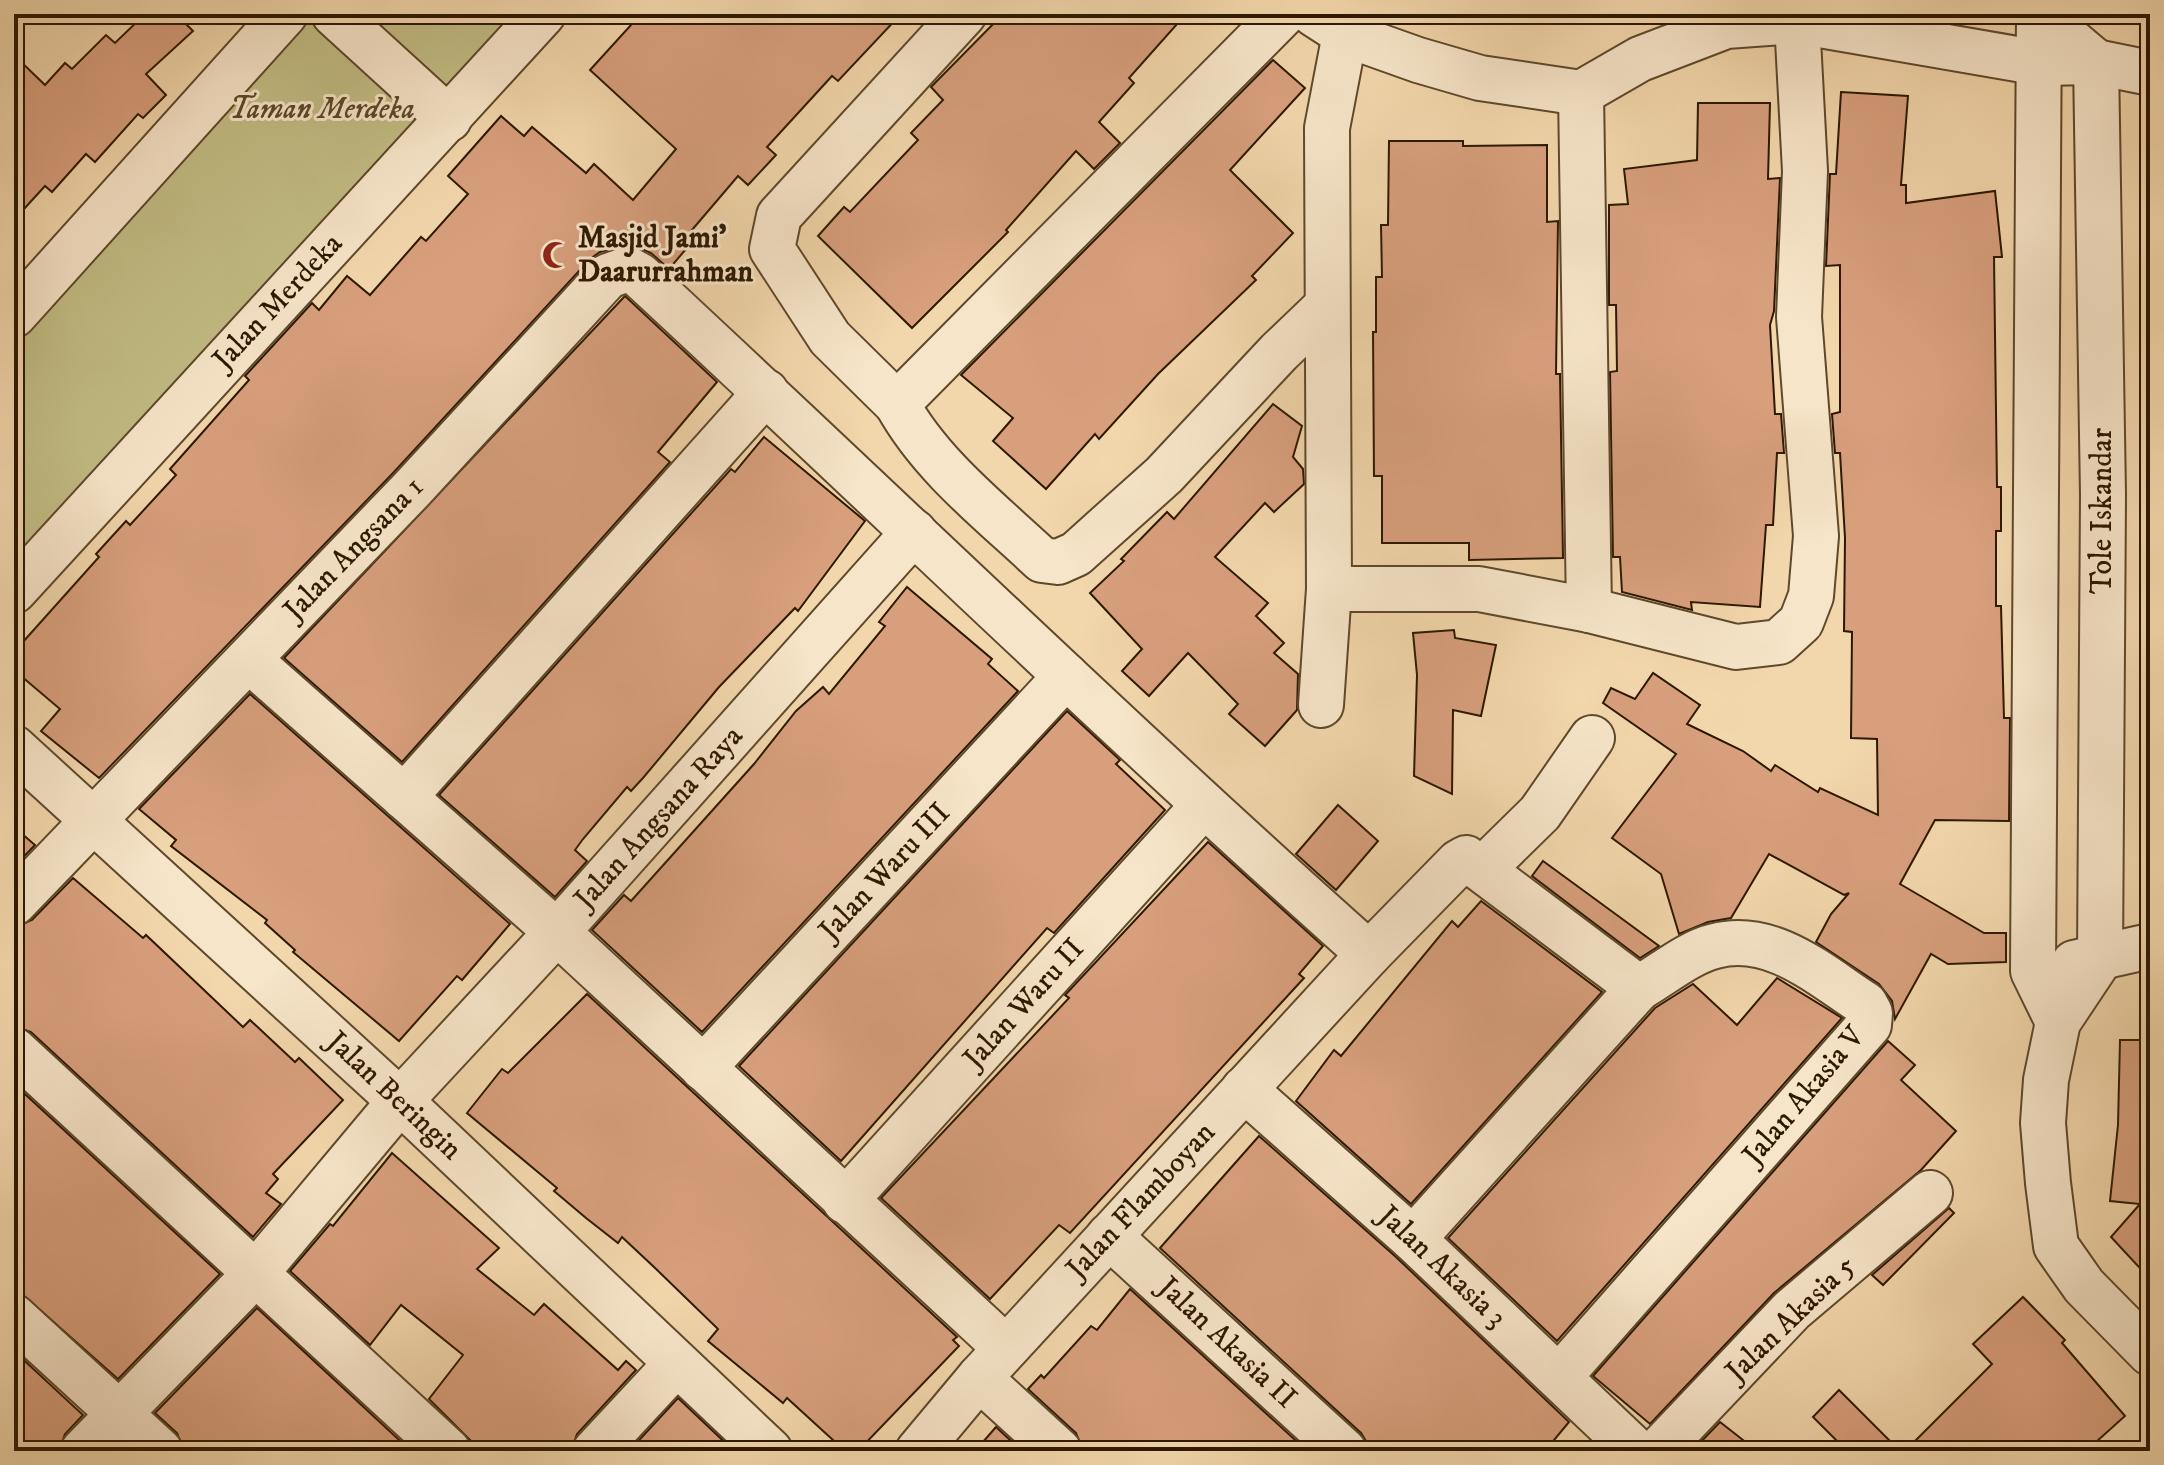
<svg xmlns="http://www.w3.org/2000/svg" width="2164" height="1465" viewBox="0 0 2164 1465" font-family="'IM FELL DW Pica',serif">
<rect width="100%" height="100%" fill="#f3d7ac"/>
<filter id="stains"><feTurbulence type="fractalNoise" baseFrequency=".0025" numOctaves="4"/><feColorMatrix values="0 0 0 0 .2 0 0 0 0 .09 0 0 0 0 .02 0 0 0 .5 -.17"/></filter>
<radialGradient id="worn" r=".72"><stop offset=".6" stop-color="#630" stop-opacity="0"/><stop offset="1" stop-color="#630" stop-opacity=".3"/></radialGradient>
<polygon fill="#c2bc84" stroke="#786a42" stroke-width="2" points="290,14 528,14 14,573 14,323"/>
<g fill="none" stroke-linecap="round" stroke-linejoin="round">
<g stroke="#71786c" stroke-width="12">
<polyline points="1489,14 1506,18 1522,14"/>
<polyline points="2130,14 2150,24"/>
</g>
</g>
<g fill="#d89f7d" stroke="#2d1801" stroke-width="2">
<polygon points="145,14 176,14 193,31 146,74 166,95 143,118 138,114 95,162 86,154 52,192 45,186 14,220 14,55 45,85 65,63 72,69 106,35 115,43"/>
<polygon points="641,14 901,14 838,81 832,76 767,147 776,155 748,185 738,176 680,244 686,249 669,269 651,253 631,244 600,252 590,259 394,472 99,778 41,731 60,709 14,670 14,652 99,557 96,554 126,521 130,525 176,475 170,469 249,380 245,376 312,303 319,310 347,276 370,295 421,237 426,241 468,194 448,176 501,116 524,136 532,127 586,173 594,164 633,200 676,149 590,70"/>
<polygon points="1003,14 1186,14 1129,78 1134,83 1099,122 1120,143 1094,169 1076,151 1006,230 1008,232 912,328 818,236 844,207 850,212 918,140 911,133 943,100 931,87"/>
<polygon points="1273,60 1305,88 1230,170 1293,233 1252,276 1256,280 1158,374 1099,439 1095,434 1046,489 993,441 1013,418 961,375"/>
<polygon points="1841,92 1908,96 1901,185 1906,185 1906,203 1995,191 2002,257 1994,257 1997,487 2001,487 2001,531 1996,531 1996,606 2001,606 2004,718 2010,718 2009,821 1935,820 1900,884 1984,933 2006,933 2006,962 1948,964 1931,954 1895,1019 1892,1001 1879,984 1816,942 1831,914 1849,893 1844,895 1769,854 1731,918 1708,922 1679,934 1661,874 1612,838 1676,754 1603,703 1611,688 1635,699 1653,673 1700,705 1687,724 1743,751 1771,771 1775,765 1818,792 1820,788 1878,815 1877,739 1851,738 1852,632 1844,631 1845,538 1840,453 1835,453 1832,414 1840,412 1840,265 1826,266 1830,174 1836,174"/>
<polygon points="1698,103 1770,103 1768,179 1780,178 1774,311 1770,325 1775,414 1781,414 1784,453 1777,453 1773,525 1766,525 1760,607 1691,602 1692,610 1622,592 1620,557 1613,557 1610,372 1617,371 1616,305 1609,305 1609,205 1628,204 1624,169 1697,160"/>
<polygon points="1389,141 1463,141 1463,146 1547,145 1547,222 1558,221 1556,374 1560,374 1563,558 1469,560 1469,543 1382,543 1382,476 1374,476 1373,332 1376,332 1376,277 1382,277 1381,225 1388,225"/>
<polygon points="625,296 717,382 658,452 670,462 402,762 284,658"/>
<polygon points="1273,404 1302,426 1293,457 1303,469 1304,484 1274,512 1265,503 1215,557 1268,603 1256,616 1284,643 1274,653 1298,674 1297,710 1265,746 1229,714 1238,704 1188,653 1149,696 1122,671 1142,649 1090,593 1124,561 1121,559 1167,512 1174,519"/>
<polygon points="764,437 865,521 798,611 795,608 719,687 643,778 631,791 627,787 583,839 575,850 587,861 555,897 439,795 731,469 735,472"/>
<polygon points="907,587 992,659 988,664 1018,691 702,1032 592,930 624,895 631,901 754,764 796,711 823,687 829,694 885,626 879,622"/>
<polygon points="1454,630 1455,638 1496,645 1481,716 1453,710 1452,794 1414,776 1417,675 1413,633"/>
<polygon points="250,694 510,924 462,980 457,976 399,1041 293,952 295,950 265,923 267,920 171,846 176,840 139,809"/>
<polygon points="1067,711 1120,760 1116,764 1165,810 1054,933 1047,928 841,1161 739,1066"/>
<polygon points="1338,805 1378,841 1336,890 1296,854"/>
<polygon points="14,827 35,845 14,867"/>
<polygon points="1208,842 1323,946 1299,974 1304,978 1070,1233 1059,1225 990,1299 881,1198 1069,998 1065,995"/>
<polygon points="1543,861 1610,910 1659,946 1640,958 1532,876"/>
<polygon points="73,878 143,938 146,935 243,1027 250,1020 295,1062 299,1058 343,1100 273,1174 278,1179 266,1193 281,1204 253,1237 31,1032 14,1026 14,927 32,920"/>
<polygon points="1481,901 1602,992 1411,1204 1296,1101 1334,1050 1341,1056 1452,921 1458,927"/>
<polygon points="1777,978 1842,1018 1557,1341 1448,1238 1655,1008 1693,984 1737,1025"/>
<polygon points="587,994 957,1337 953,1340 959,1346 858,1451 845,1451 787,1398 783,1403 708,1341 718,1329 654,1267 622,1237 618,1243 586,1218 554,1191 557,1188 467,1113 502,1069 508,1073"/>
<polygon points="2120,1040 2150,1040 2147,1146 2150,1146 2150,1279 2111,1237 2140,1204 2110,1201 2118,1125"/>
<polygon points="1888,1041 1915,1065 1901,1080 1956,1131 1921,1170 1774,1293 1650,1424 1593,1376"/>
<polygon points="14,1084 220,1274 118,1379 14,1287"/>
<polygon points="1259,1136 1396,1257 1569,1422 1545,1451 1372,1451 1361,1433 1160,1248"/>
<polygon points="392,1153 499,1248 477,1269 534,1315 544,1304 618,1370 626,1361 636,1370 577,1434 571,1451 481,1451 429,1399 463,1355 401,1305 370,1345 290,1271 330,1224 333,1226"/>
<polygon points="1949,1208 1954,1213 1883,1285 1872,1275"/>
<polygon points="1130,1289 1305,1449 1303,1451 1083,1451 1076,1433 1028,1389 1041,1375 1044,1378 1091,1326 1097,1330"/>
<polygon points="2023,1297 2065,1340 2062,1343 2125,1416 2086,1451 1905,1451 1992,1364 1973,1344"/>
<polygon points="257,1308 411,1451 184,1451 177,1433 155,1413"/>
<polygon points="14,1351 83,1415 65,1434 59,1451 14,1451"/>
<polygon points="1839,1390 1900,1451 1847,1451 1813,1417"/>
<polygon points="678,1398 734,1451 629,1451"/>
<polygon points="1720,1422 1757,1451 1692,1451"/>
<polygon points="996,1427 1022,1451 975,1451"/>
</g>
<g fill="none" stroke-linecap="round" stroke-linejoin="round">
<g stroke="#5e482c" stroke-width="48">
<g id="minor">
<path d="M 1283,14 L 897,404 C 931,466 992,513 1042,560 L 1058,562 L 1076,554 L 1164,475 L 1279,352 L 1325,308"/>
<polyline points="1314,14 1345,34 1418,60 1480,78 1581,93 1640,59 1726,26 1797,21 2040,63 2096,62 2150,73"/>
<polyline points="2039,14 2096,62 2103,495 2100,959 2058,1022 2046,1080 2043,1123 2048,1183 2056,1246 2084,1286 2150,1353"/>
<polyline points="2039,14 2033,971 2058,1022"/>
<polyline points="1345,34 1327,128 1329,589 1479,589 1589,610 1736,647 1779,642 1801,622 1811,596 1816,536 1799,317 1805,171 1797,21"/>
<polyline points="1581,93 1589,610"/>
<polyline points="897,404 830,338 772,249 779,216 964,14"/>
<polyline points="249,660 557,932 1006,1348"/>
<polyline points="1321,705 1329,589"/>
<polyline points="14,748 400,1101 770,1451"/>
<polyline points="404,797 766,392"/>
<polyline points="1483,869 1540,813 1592,738"/>
<path d="M 14,903 L 412,489 L 608,276 L 628,269 L 639,275 C 883,501 1121,733 1369,954"/>
<polyline points="2074,963 2150,946"/>
<polyline points="14,1050 448,1451"/>
<polyline points="703,1068 1066,676"/>
<polyline points="1244,1089 1413,1239 1636,1451"/>
<polyline points="845,1201 1203,806"/>
<polyline points="1109,1236 1344,1451"/>
<polyline points="14,1317 160,1451"/>
<path d="M 1560,1376 L 1869,1025 L 1870,1013 L 1865,1004 C 1820,975 1772,931 1715,946 C 1689,952 1662,975 1639,988"/>
<polyline points="979,1378 1059,1451"/>
<polyline points="83,1451 256,1273 400,1101 557,932 914,532"/>
<polyline points="595,1451 676,1364"/>
<polyline points="918,1451 979,1378 1369,954 1459,862 1466,858 1639,988 1413,1239"/>
<polyline points="1658,1451 1792,1310 1930,1193"/>
</g>
</g>
<g stroke="#5e482c" stroke-width="48">
<g id="tertiary">
<polyline points="334,14 449,119"/>
<polyline points="14,315 285,14"/>
<polyline points="14,591 543,14"/>
</g>
</g>
<use href="#minor" stroke="#f7e5c9" stroke-width="44"/>
<use href="#tertiary" stroke="#f7e5c9" stroke-width="44"/>
</g>
<defs>
<g id="mosque-bare" transform="scale(2.16)"><path d="M3.5-4.9A6 6 0 1 0 3.5 4.9A5 5 0 1 1 3.5-4.9Z" fill="#8f2418" stroke="#f7e5c9" stroke-width="2.5" paint-order="stroke"/></g>
</defs>
<g fill-rule="evenodd">
<use href="#mosque-bare" x="556" y="255"/>
</g>
<g text-anchor="middle" dominant-baseline="central" stroke-width="6" stroke-linejoin="round" paint-order="stroke">
<g font-size="30" font-style="italic" fill="#5a4928" stroke="#f7e5c9">
<text x="322" y="109">Taman Merdeka</text>
</g>
<g font-size="30" font-weight="bold" fill="#2d1801" stroke="#f7e5c9" text-anchor="start">
<text x="578" y="238">Masjid Jami'<tspan x="578" dy="34">Daarurrahman</tspan></text>
</g>
<g font-size="30" fill="#2d1801" stroke="#f7e5c9">
<text transform="translate(278 302) rotate(-47)">Jalan Merdeka</text>
<text transform="translate(2102 511) rotate(-90)">Tole Iskandar</text>
<text transform="translate(354 549) rotate(-46)">Jalan Angsana 1</text>
<text transform="translate(659 818) rotate(-48)">Jalan Angsana Raya</text>
<text transform="translate(885 872) rotate(-47)">Jalan Waru III</text>
<text transform="translate(1024 1004) rotate(-48)">Jalan Waru II</text>
<text transform="translate(394 1096) rotate(43)">Jalan Beringin</text>
<text transform="translate(1804 1096) rotate(-50)">Jalan Akasia V</text>
<text transform="translate(1141 1201) rotate(-47)">Jalan Flamboyan</text>
<text transform="translate(1442 1267) rotate(43)">Jalan Akasia 3</text>
<text transform="translate(1791 1319) rotate(-44)">Jalan Akasia 5</text>
<text transform="translate(1227 1343) rotate(43)">Jalan Akasia II</text>
</g>
</g>
<rect width="2164" height="1465" fill="none" stroke="#f3d7ac" stroke-width="48"/>
<rect x="16" y="16" width="2132" height="1433" fill="none" stroke="#2d1801" stroke-width="4"/>
<rect x="24" y="24" width="2116" height="1417" fill="none" stroke="#2d1801" stroke-width="2"/>
<rect width="100%" height="100%" filter="url(#stains)"/>
<rect width="100%" height="100%" fill="url(#worn)"/>
</svg>
